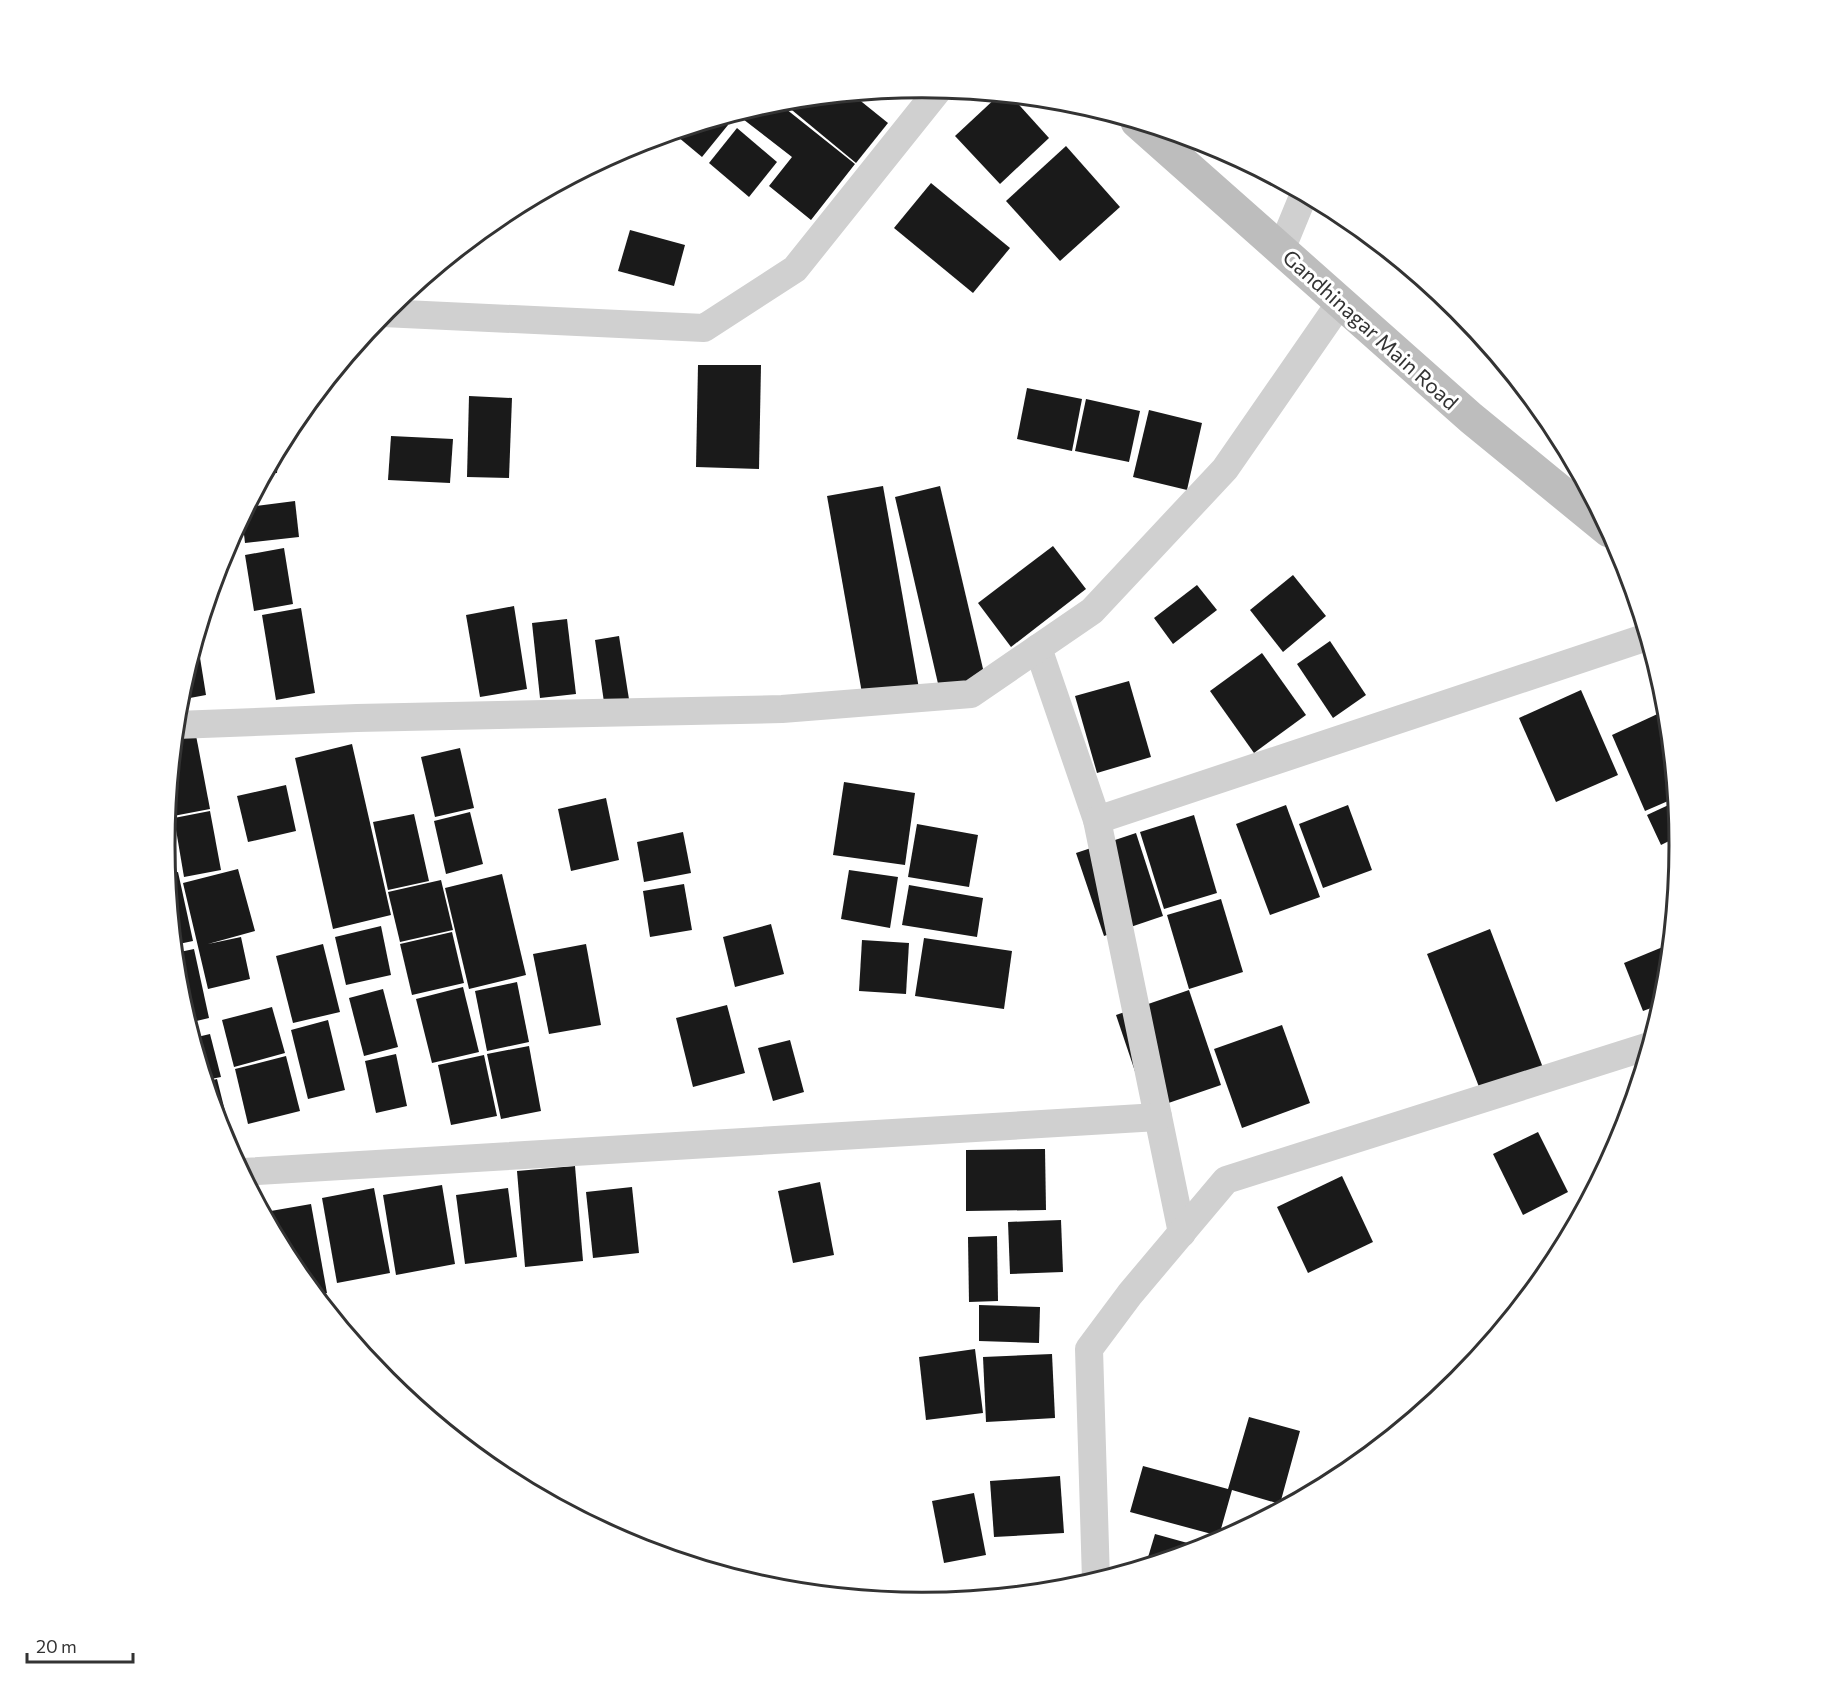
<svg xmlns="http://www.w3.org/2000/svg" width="1844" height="1689" viewBox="0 0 1844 1689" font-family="Commissioner,sans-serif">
<rect width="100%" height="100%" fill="#fff"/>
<g fill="#1a1a1a">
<polygon points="852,94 888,123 856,163 781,101"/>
<polygon points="999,95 1011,96 1049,138 1000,184 955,136"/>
<polygon points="776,101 855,164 811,220 769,186 792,157 739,116 743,111"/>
<polygon points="720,118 728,125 702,157 672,132"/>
<polygon points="737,128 777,162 749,197 709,163"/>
<polygon points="1066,146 1120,207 1060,261 1006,201"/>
<polygon points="931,183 1010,248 973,293 894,228"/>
<polygon points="630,230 685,245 674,286 618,271"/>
<polygon points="698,365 761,365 759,469 696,467"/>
<polygon points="1027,388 1082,399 1072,451 1017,439"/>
<polygon points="469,396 512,398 509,478 467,477"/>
<polygon points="1086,399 1140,411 1129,462 1075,451"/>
<polygon points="1149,410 1202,423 1187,490 1133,477"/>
<polygon points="391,436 453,439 450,483 388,480"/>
<polygon points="279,448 277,473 266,473"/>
<polygon points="883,486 921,700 865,710 827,496"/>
<polygon points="940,486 988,690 942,701 895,497"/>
<polygon points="295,501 299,537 245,543 242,517 248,507"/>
<polygon points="1053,546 1086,589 1011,647 978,603"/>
<polygon points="284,548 293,604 254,611 245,555"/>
<polygon points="1293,575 1326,616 1283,652 1250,610"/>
<polygon points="1197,585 1217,610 1173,644 1154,618"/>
<polygon points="514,606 527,689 480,697 466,615"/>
<polygon points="301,608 315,693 276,700 262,615"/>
<polygon points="567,619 576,694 540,698 532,623"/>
<polygon points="619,636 631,712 606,716 595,640"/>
<polygon points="197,639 206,695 179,700 179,696"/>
<polygon points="1330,641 1366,695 1333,718 1297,664"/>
<polygon points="1262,653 1306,715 1254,753 1210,691"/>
<polygon points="1129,681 1151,757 1097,773 1075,696"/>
<polygon points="1581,690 1618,775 1556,802 1519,718"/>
<polygon points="1664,711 1667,718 1675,798 1645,811 1612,735"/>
<polygon points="195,730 210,809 168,817 175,734"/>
<polygon points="352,744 391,915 333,929 295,758"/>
<polygon points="460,748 474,808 435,817 421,757"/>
<polygon points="844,782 915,793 905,865 833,855"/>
<polygon points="286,785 296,831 248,842 237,796"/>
<polygon points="606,798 619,860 571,871 558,809"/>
<polygon points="1675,802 1679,836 1661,845 1647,815"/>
<polygon points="1286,805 1320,897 1270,915 1236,824"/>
<polygon points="1348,805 1372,870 1323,888 1299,824"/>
<polygon points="210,811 221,870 184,877 174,818"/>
<polygon points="470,812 483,864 446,874 434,821"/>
<polygon points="414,814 429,881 388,890 373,822"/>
<polygon points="1194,815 1217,893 1164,909 1140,832"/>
<polygon points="917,824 978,835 969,887 908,877"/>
<polygon points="683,832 691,873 644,882 637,842"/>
<polygon points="1136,833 1163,916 1104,936 1076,853"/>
<polygon points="238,869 255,931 208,944 241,937 250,979 208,989 183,883"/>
<polygon points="849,870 898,877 890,928 841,919"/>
<polygon points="178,872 193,941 174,945 167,874"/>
<polygon points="502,874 526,975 469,989 445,888"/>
<polygon points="441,880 453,930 400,942 388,892"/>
<polygon points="684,884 692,930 650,937 643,891"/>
<polygon points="909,885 983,898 977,937 902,925"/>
<polygon points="1221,899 1243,972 1189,989 1167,915"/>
<polygon points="771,924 784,974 735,987 723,937"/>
<polygon points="381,926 391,975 346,985 335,937"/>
<polygon points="1490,929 1545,1073 1483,1097 1427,954"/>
<polygon points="452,932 464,983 412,995 400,944"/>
<polygon points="924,938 1012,951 1004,1009 915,996"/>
<polygon points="862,940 909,943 906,994 859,991"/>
<polygon points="323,944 340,1012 293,1023 276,956"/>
<polygon points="586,944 601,1025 549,1034 533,954"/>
<polygon points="1670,944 1662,1004 1643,1011 1624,963"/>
<polygon points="194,949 209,1018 188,1023 179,992 175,953"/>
<polygon points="517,982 529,1042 487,1051 475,991"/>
<polygon points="463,987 479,1052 432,1063 416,999"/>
<polygon points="383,989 398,1047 364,1056 349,998"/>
<polygon points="1189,990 1221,1085 1148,1110 1116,1015"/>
<polygon points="727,1005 745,1073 693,1087 676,1018"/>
<polygon points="272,1007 285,1053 234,1067 222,1020"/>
<polygon points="328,1020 345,1090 308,1099 291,1030"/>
<polygon points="1282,1025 1310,1103 1242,1128 1214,1049"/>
<polygon points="210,1034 221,1077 206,1080 193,1038"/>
<polygon points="790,1040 804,1092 773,1101 758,1048"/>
<polygon points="529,1046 541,1111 501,1119 487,1054"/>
<polygon points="396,1054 407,1106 376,1113 365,1061"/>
<polygon points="484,1055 497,1116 451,1125 438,1065"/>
<polygon points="286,1056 300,1111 248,1124 235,1069"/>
<polygon points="217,1079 228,1123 219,1125 206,1082"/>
<polygon points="1538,1132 1568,1192 1523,1215 1493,1154"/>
<polygon points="1045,1149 1046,1210 966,1211 966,1150"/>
<polygon points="575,1166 583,1261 525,1267 517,1171"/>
<polygon points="1342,1176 1373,1242 1308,1273 1277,1207"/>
<polygon points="820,1182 834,1255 793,1263 778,1191"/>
<polygon points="442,1185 455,1264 396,1275 383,1195"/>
<polygon points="632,1187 639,1253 593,1258 586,1192"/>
<polygon points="374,1188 390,1273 337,1283 322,1198"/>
<polygon points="508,1188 517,1257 465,1264 456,1195"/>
<polygon points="311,1204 327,1293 316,1295 292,1265 265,1212"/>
<polygon points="1061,1220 1063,1272 1010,1274 1008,1222"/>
<polygon points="997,1236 998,1301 969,1302 968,1237"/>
<polygon points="979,1305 1040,1307 1039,1343 979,1341"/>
<polygon points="975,1349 983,1413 926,1420 919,1357"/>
<polygon points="1052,1354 1055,1418 986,1422 983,1357"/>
<polygon points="1249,1417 1300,1431 1280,1504 1232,1490 1219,1536 1130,1512 1143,1466 1228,1489"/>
<polygon points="1060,1476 1064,1533 994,1537 990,1481"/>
<polygon points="974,1493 986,1555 944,1563 932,1501"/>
<polygon points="1155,1534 1202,1547 1146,1564"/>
</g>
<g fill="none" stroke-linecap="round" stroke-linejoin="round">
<g stroke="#d0d0d0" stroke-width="28">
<polyline points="1281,250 1304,194"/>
<polyline points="383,313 704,328 795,269 939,89"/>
<polyline points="1038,648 1097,820 1182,1233"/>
<polyline points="176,725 357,718 782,709 971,694 1092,611 1225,469 1340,303"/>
<polyline points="1097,820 1647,637"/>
<polyline points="243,1172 1158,1117"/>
<polyline points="1096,1580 1089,1349 1130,1294 1226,1180 1649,1046"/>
</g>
<polyline stroke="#bdbdbd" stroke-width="33" points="1137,122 1471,418 1609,531"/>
</g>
<g text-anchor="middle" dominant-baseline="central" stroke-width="6" stroke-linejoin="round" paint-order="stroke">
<g font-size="21" fill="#333" stroke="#fff">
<text transform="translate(1371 329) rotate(42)">Gandhinagar Main Road</text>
</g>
</g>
<path d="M0 0H1844V1689H0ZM175 845a747 747 0 1 1 1494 0a747 747 0 1 1-1494 0Z" fill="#fff" fill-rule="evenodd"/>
<path fill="none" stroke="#333" stroke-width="3" d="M175 845a747 747 0 1 1 1494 0a747 747 0 1 1-1494 0Z"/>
<path d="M27 1653v9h106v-9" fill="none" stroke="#333333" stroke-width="3"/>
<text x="36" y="1653" font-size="18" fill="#333333" stroke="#ffffff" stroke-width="4.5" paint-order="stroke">20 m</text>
</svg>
